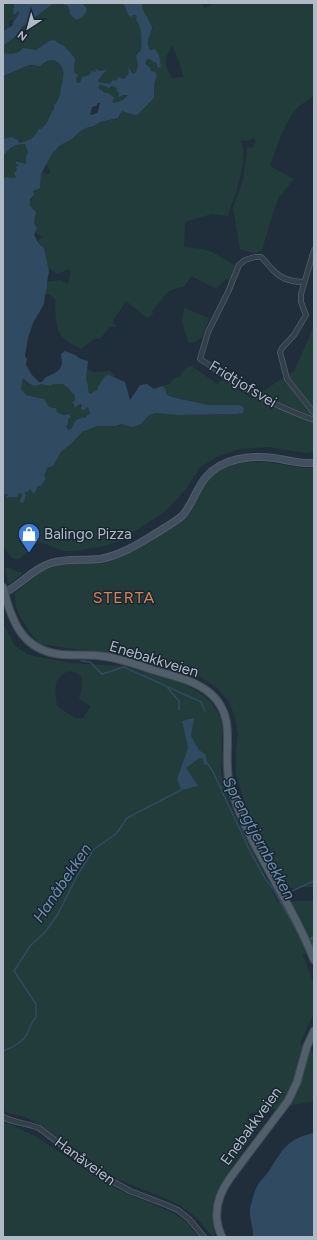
<svg xmlns="http://www.w3.org/2000/svg" width="317" height="1240" viewBox="0 0 317 1240" font-family="Figtree,sans-serif">
<rect width="100%" height="100%" fill="#202e3b"/>
<g fill="#223c3c" fill-rule="evenodd">
<polygon points="3,3 14,3 13,13 14,15 17,11 19,12 18,16 14,20 9,21 9,25 11,27 3,31"/>
<polygon points="54,3 68,6 69,13 76,20 85,14 85,6 82,3 123,3 126,9 128,15 132,16 135,15 137,16 143,38 141,50 136,54 138,66 136,72 133,74 131,70 125,78 122,79 120,77 116,81 113,81 110,84 98,81 104,75 106,69 100,71 99,69 95,70 96,72 82,78 80,83 77,83 76,79 77,74 74,72 74,67 75,65 74,60 70,52 59,42 52,41 49,41 36,50 25,49 20,52 13,54 3,53 3,46 16,36 22,27"/>
<path d="M 142,3 L 201,3 L 205,8 L 215,3 L 314,3 L 314,96 C 308,100 301,104 296,109 C 284,123 276,149 270,166 L 294,179 L 279,197 L 274,210 L 262,250 C 254,255 248,252 240,249 L 233,208 L 243,180 L 247,149 L 248,147 L 253,148 L 256,140 L 253,138 L 248,141 L 240,140 C 248,151 240,178 237,189 C 235,199 229,206 229,216 L 212,214 L 185,222 L 184,247 L 203,249 L 212,252 L 233,264 L 236,266 L 231,282 L 226,279 L 216,289 L 191,276 L 184,287 C 161,290 166,298 152,311 L 153,314 L 147,318 L 126,301 L 113,321 L 116,327 L 110,327 L 100,339 L 94,339 L 81,349 C 76,346 69,343 64,339 C 54,329 56,311 55,299 L 49,294 L 45,294 L 47,291 L 47,282 L 59,280 L 68,284 L 71,271 L 68,269 L 58,274 L 48,268 L 44,248 L 39,244 L 38,241 L 42,237 L 35,232 L 37,228 L 34,224 L 34,219 L 36,215 L 30,207 L 30,201 L 34,196 L 33,191 C 45,186 37,181 42,172 L 48,174 L 51,172 L 46,164 L 53,152 L 59,146 L 70,140 L 79,132 L 86,128 L 94,126 L 100,122 L 115,119 L 120,117 L 122,111 L 131,114 L 146,105 L 154,98 L 154,85 L 157,75 C 151,71 147,67 146,60 L 149,59 L 156,63 L 158,68 L 160,67 C 160,59 160,52 152,49 L 150,50 C 144,42 150,36 153,27 L 142,8 ZM 171,45 C 175,49 182,70 184,77 L 172,78 C 169,72 164,65 166,58 C 168,53 170,50 171,45 Z"/>
<path d="M 50,60 C 72,61 63,96 54,105 L 54,109 L 48,123 L 31,140 C 22,144 17,141 9,137 L 3,139 L 3,76 L 27,66 L 42,65 Z"/>
<polygon points="99,84 109,88 114,86 117,88 116,90 119,93 118,96 128,95 123,100 114,103 112,101 115,98 108,93 105,93 103,90 100,90 98,87 100,86"/>
<polygon points="25,144 28,152 26,156 26,164 24,164 16,160 16,164 19,165 16,167 17,170 14,173 16,178 6,177 3,179 3,154 5,154 15,145"/>
<path d="M 184,308 L 209,318 C 205,330 205,341 190,343 L 188,342 L 182,322 Z"/>
<path d="M 314,326 L 314,452 L 305,453 L 268,447 L 240,449 L 219,456 L 200,467 L 186,489 L 167,510 L 120,541 L 100,547 L 75,551 L 64,551 L 40,542 C 24,549 19,575 3,545 L 3,494 L 8,494 L 6,498 C 12,499 16,497 19,493 L 22,494 L 22,496 L 20,499 L 24,501 L 26,496 L 24,493 L 27,492 L 30,489 L 32,490 L 38,486 L 45,477 L 43,476 L 47,468 L 53,466 L 61,452 L 71,444 L 82,432 L 97,426 L 115,426 L 121,424 L 132,427 L 141,424 L 149,415 L 156,413 L 178,415 L 240,414 L 240,405 L 208,405 L 196,403 L 184,399 L 169,397 L 166,394 L 165,388 L 162,386 L 170,384 L 173,379 L 180,376 L 186,368 L 192,366 L 217,384 L 223,380 L 252,398 L 294,371 Z"/>
<polygon points="87,369 94,372 110,371 115,376 113,378 109,375 104,377 98,389 90,394 88,392 86,379"/>
<polygon points="23,378 27,384 32,385 41,384 49,386 53,384 63,384 68,388 75,396 75,400 72,403 74,404 73,407 80,404 84,411 88,407 90,414 86,418 82,417 76,420 71,429 68,430 66,426 68,422 67,419 71,417 68,413 63,415 57,412 55,407 52,408 48,407 44,399 26,395 21,389"/>
<path d="M 266,462 L 303,468 L 314,468 L 314,887 L 287,888 L 285,886 L 267,855 L 258,832 L 250,818 L 236,775 L 236,750 L 238,735 L 235,717 L 229,702 L 218,689 L 201,677 L 122,651 L 104,653 L 39,644 C 25,624 14,613 15,593 L 41,571 L 63,563 L 89,563 L 115,558 L 162,534 L 184,518 L 205,483 L 212,475 L 222,468 L 238,463 Z"/>
<polygon points="8,567 18,572 19,571 23,573 10,584 8,583 5,569"/>
<path d="M 3,623 L 15,646 L 29,655 L 71,663 L 123,666 L 180,682 L 197,691 L 211,702 L 220,716 L 222,730 L 221,772 L 228,800 L 278,903 L 279,901 L 314,901 L 314,962 L 311,957 L 302,953 L 314,984 L 314,1012 L 300,1044 L 311,1050 L 313,1054 L 314,1053 L 314,1101 L 247,1114 L 261,1124 C 247,1145 212,1187 212,1212 C 212,1220 214,1229 215,1237 L 209,1233 L 198,1219 L 181,1206 L 162,1197 L 117,1179 L 42,1126 L 25,1117 L 8,1113 L 3,1110 ZM 69,671 L 77,673 L 82,677 L 81,691 L 79,699 L 91,706 L 83,718 L 75,718 L 57,706 C 55,691 52,677 69,671 ZM 193,719 L 191,736 L 199,750 L 205,754 L 203,759 L 200,758 L 186,768 L 189,773 L 177,779 L 188,748 L 182,721 Z"/>
<polygon points="3,1121 35,1136 102,1180 121,1191 173,1213 185,1221 199,1237 3,1237"/>
</g>
<g fill="#304a62" fill-rule="evenodd">
<polygon points="14,3 54,3 22,27 16,36 3,46 3,31 12,26 13,22 19,14 18,11 14,15 13,13"/>
<path d="M 59,3 L 82,3 L 87,9 C 86,15 81,18 76,20 L 70,14 L 68,6 Z"/>
<path d="M 123,3 L 142,3 L 142,8 L 152,26 C 152,35 144,41 150,50 L 155,49 L 159,55 L 161,67 L 158,68 L 156,63 L 149,59 L 146,60 L 146,64 L 150,68 L 151,71 L 155,72 L 157,75 L 154,85 L 154,98 L 137,115 L 131,114 L 122,111 L 118,118 L 100,122 L 94,126 L 86,128 L 79,132 L 72,139 L 59,146 L 55,151 L 53,152 L 41,174 L 40,188 L 33,191 L 34,195 L 30,199 L 30,206 L 36,212 C 35,220 32,221 37,228 L 34,235 L 39,244 L 44,248 L 49,271 L 47,282 L 47,289 L 45,295 L 44,304 L 33,323 L 28,338 L 25,356 L 27,359 L 26,365 L 32,375 L 39,382 L 42,382 C 46,373 60,376 62,363 C 62,360 61,357 61,354 L 65,351 L 75,355 L 81,359 L 88,361 L 86,379 L 88,386 L 88,392 L 90,394 L 98,389 L 98,387 L 105,376 L 109,375 L 125,382 L 130,400 L 140,385 L 147,384 L 154,389 L 162,386 L 165,388 L 167,395 L 172,397 L 208,405 L 240,405 L 244,408 L 243,413 L 236,414 L 178,415 L 156,413 L 149,415 L 141,424 L 132,427 L 121,424 L 115,426 L 97,426 L 82,432 L 71,444 L 61,452 L 53,466 L 47,468 L 44,476 L 46,478 L 41,486 L 38,486 L 34,494 L 30,489 L 27,492 L 24,493 L 26,495 L 24,502 L 21,503 L 20,500 L 22,496 L 22,494 L 19,493 L 17,497 L 6,498 L 8,494 L 3,494 L 3,179 L 6,177 L 16,178 L 14,173 L 17,170 L 16,167 L 19,165 L 16,164 L 16,161 L 26,164 L 26,156 L 28,152 L 25,144 C 15,144 11,147 5,154 L 3,154 L 3,139 L 11,137 L 18,140 L 19,143 C 27,141 35,139 38,130 C 49,126 48,117 54,109 L 54,105 C 59,100 60,95 61,88 C 63,79 68,66 53,60 L 47,61 L 40,66 L 31,65 L 27,66 L 3,76 L 3,53 C 10,54 18,55 23,48 L 36,50 L 49,41 L 54,40 L 64,46 L 70,52 L 75,59 L 74,72 L 78,75 L 76,79 L 77,83 L 80,83 L 82,77 L 89,75 L 92,71 L 96,72 L 95,70 L 96,69 L 101,71 L 107,69 L 98,81 L 99,82 L 110,84 L 113,80 L 116,81 L 119,77 L 124,79 L 129,73 L 128,67 L 133,74 L 136,72 L 138,66 L 136,55 L 141,50 C 142,42 142,25 136,20 L 137,16 L 134,15 L 131,17 L 128,15 L 126,9 ZM 99,84 L 109,88 L 112,86 L 117,88 L 116,90 L 119,93 L 118,97 L 124,95 L 128,95 L 123,100 L 114,103 L 112,101 L 115,98 L 108,93 L 105,93 L 102,90 L 100,90 L 98,87 L 100,86 ZM 98,103 L 100,103 C 97,112 101,113 90,115 L 92,107 L 96,106 ZM 23,378 C 28,384 34,388 41,384 L 50,386 L 53,384 L 63,384 L 68,388 L 75,396 L 75,400 L 72,403 L 74,404 L 74,408 L 80,404 L 82,405 L 81,408 L 83,411 L 88,407 L 90,414 L 87,415 L 86,418 L 83,417 L 76,420 L 71,429 L 68,430 L 66,426 L 68,424 L 68,419 L 71,417 L 69,414 L 63,415 L 57,412 L 56,408 C 47,408 49,406 44,399 L 26,395 L 21,389 Z"/>
<polygon points="194,718 191,736 199,750 205,754 208,764 204,765 203,759 200,758 186,768 198,786 181,790 177,779 188,748 182,721"/>
<path d="M 314,1133 L 314,1237 L 253,1237 C 254,1228 249,1219 250,1209 C 252,1201 254,1191 259,1183 C 262,1179 266,1175 269,1171 C 282,1150 288,1138 314,1133 Z"/>
</g>
<g fill="none" stroke-linecap="round" stroke-linejoin="round">
<g stroke="#304a62" stroke-width="1.5">
<polyline points="81,661 90,662 102,674 124,667 166,686 179,701 179,710"/>
<polyline points="168,687 201,702 205,711"/>
<polyline points="208,764 213,772 250,851 265,878 273,889 292,922"/>
<polyline points="287,893 314,881"/>
<path d="M 3,1051 C 11,1048 23,1042 27,1034 C 30,1028 31,1022 36,1017 L 36,1004 L 14,971 L 30,946 L 46,931 L 58,914 L 77,876 L 93,850 L 117,833 L 127,818 L 181,790"/>
</g>
<g stroke="#515e69" stroke-width="6">
<g id="street">
<polyline points="314,250 301,294 301,302 306,315 294,335 282,348 280,352 287,379 314,413"/>
<path d="M 303,282 C 292,282 282,280 274,271 C 269,267 266,261 261,257 L 255,257 L 245,260 L 239,265 L 228,292 L 208,332 L 200,359 C 212,366 222,375 233,382 C 259,397 286,410 314,420"/>
<polyline points="308,945 313,940"/>
<path d="M 3,1117 C 14,1123 27,1123 39,1128 L 101,1175 L 130,1191 L 164,1204 L 178,1210 L 189,1219 L 204,1237"/>
</g>
</g>
<g stroke="#515e69" stroke-width="8">
<path id="secondary" d="M 4,593 C 21,585 32,569 51,563 C 67,558 84,561 100,559 C 122,555 140,543 158,532 C 166,527 175,522 182,516 C 192,505 196,489 206,477 C 222,458 251,455 274,458 C 288,460 300,464 314,463"/>
</g>
<g stroke="#3d4954" stroke-width="9">
<g id="primary">
<path d="M 3,587 C 11,619 21,649 58,654 C 72,656 87,654 101,656 C 119,658 136,664 153,670 C 173,676 195,680 211,694 C 239,719 221,753 230,786 C 249,848 291,900 314,960"/>
<path d="M 222,1237 C 212,1216 217,1196 230,1178 L 288,1101 L 297,1082 L 307,1046 L 314,1031"/>
</g>
</g>
<use href="#street" stroke="#33404b" stroke-width="4.5"/>
<use href="#secondary" stroke="#414f5f" stroke-width="6"/>
<use href="#primary" stroke="#515f6b" stroke-width="7"/>
</g>
<defs>
<g id="shop-pin" transform="scale(1.15)"><path d="M0 17L-7.5 6A9.5 9.5 0 1 1 7.5 6Z" fill="#3f7fe0" stroke="#192530"/><path d="M-5-2.5h2.3a2.7 3.5 0 0 1 5.4 0H5L5.5 6h-11ZM-1.5-2.5h3a1.5 2.3 0 0 0-3 0Z" fill="#fff"/></g>
</defs>
<g fill-rule="evenodd">
<use href="#shop-pin" x="29" y="534"/>
</g>
<g text-anchor="middle" dominant-baseline="central" stroke-width="3" stroke-linejoin="round" paint-order="stroke">
<g font-size="15" fill="#aebbc7" stroke="#192530">
<text transform="translate(243 384) rotate(31)">Fridtjofsvei</text>
<text transform="translate(154 659) rotate(17)">Enebakkveien</text>
<text transform="translate(251 1126) rotate(-54)">Enebakkveien</text>
<text transform="translate(85 1161) rotate(36)">Hanåveien</text>
</g>
<g font-size="15" fill="#aebbc7" stroke="#192530" text-anchor="start">
<text x="44" y="534">Balingo Pizza</text>
</g>
<g font-size="16" letter-spacing="1" fill="#dc8155" stroke="#192530">
<text x="124" y="597">STERTA</text>
</g>
<g font-size="16" font-style="italic" fill="#6c8fae" stroke="#192530">
<text transform="translate(259 838) rotate(62)">Sprengtjernbekken</text>
<text transform="translate(62 883) rotate(-56)">Hanåbekken</text>
</g>
</g>
<rect width="317" height="1240" fill="none" stroke="#aebbc7" stroke-width="8"/>
<g transform="translate(28 28) rotate(216)" stroke="#192530" stroke-width="3" paint-order="stroke">
<path d="M0-3L7 15L0 10L-7 15Z" fill="#aebbc7"/>
<text y="-6" font-size="11" font-weight="bold" text-anchor="middle" fill="#aebbc7">N</text>
</g>
</svg>
